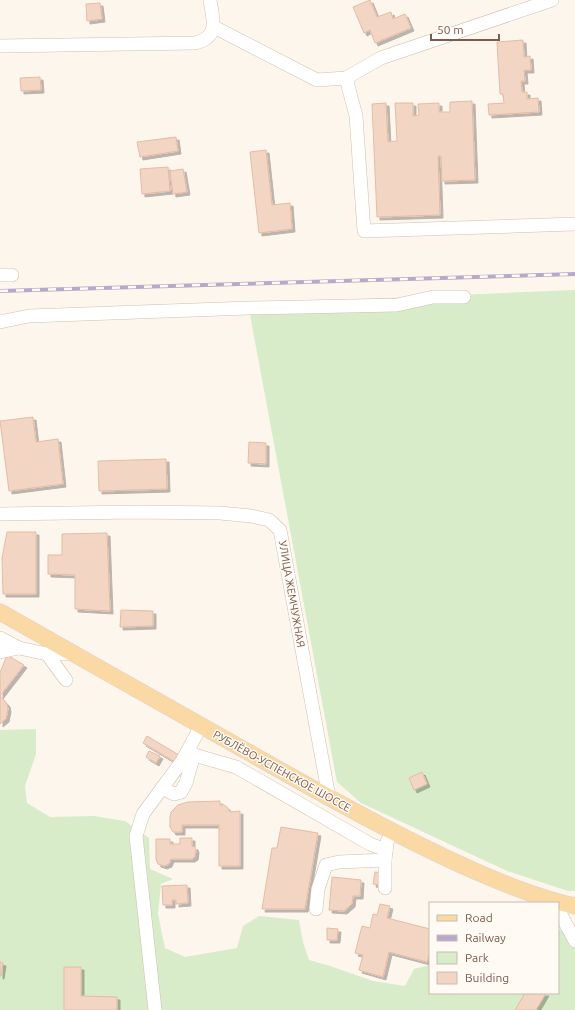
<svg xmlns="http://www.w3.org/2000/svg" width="575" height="1010" viewBox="0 0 575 1010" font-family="Ubuntu,sans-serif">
<defs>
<filter id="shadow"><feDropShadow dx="3" dy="3" stdDeviation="0" flood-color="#0004"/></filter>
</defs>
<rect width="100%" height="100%" fill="#fdf6ec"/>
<g fill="#d8ecc9">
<polygon points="575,290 575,891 568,891 507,871 361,803 337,782 248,304"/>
<polygon points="36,729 36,754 25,786 27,803 50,817 94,816 125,821 149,838 150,869 173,879 161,884 158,914 165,948 185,957 237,948 243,926 259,916 299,920 303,942 309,960 330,966 373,981 405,986 414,969 430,965 430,993 558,993 558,930 575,931 575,1010 0,1010 0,730"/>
</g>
<g fill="#f3d5c3" stroke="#e6bba3" filter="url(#shadow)">
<polygon points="370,0 377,17 391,12 393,19 405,14 411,28 375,43 370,30 364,33 353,7"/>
<polygon points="100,3 102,19 87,21 86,4"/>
<polygon points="523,40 524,57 530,56 531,70 524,70 525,81 521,81 522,92 527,92 527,99 538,98 539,112 489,115 488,104 504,103 503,94 500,94 497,42"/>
<polygon points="40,77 41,90 21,91 20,78"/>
<polygon points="472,101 475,180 442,181 441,156 438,156 440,215 377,217 372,104 386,103 388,142 397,141 395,103 413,103 413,116 419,115 418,104 439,103 439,112 450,112 450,102"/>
<polygon points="176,137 178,151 140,157 137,142"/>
<polygon points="266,150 272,205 290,203 292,229 259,233 250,152"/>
<polygon points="168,167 170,191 142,194 140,169"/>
<polygon points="183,169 187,192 173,194 170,171"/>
<polygon points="33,417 36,442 58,439 63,484 9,491 0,421"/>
<polygon points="249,442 266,443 266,464 248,463"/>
<polygon points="166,459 167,489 99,491 98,461"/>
<polygon points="7,532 36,532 36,594 3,594 2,558"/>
<polygon points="107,533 110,611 75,609 75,575 48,574 48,555 62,555 62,534"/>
<polygon points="121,610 153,611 153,626 120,627"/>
<polygon points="7,655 24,665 0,696 7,704 8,709 6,719 0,724 0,673"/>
<polygon points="147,736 179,755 175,762 143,743"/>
<polygon points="149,751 160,756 156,763 146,757"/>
<polygon points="422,772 427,784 414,790 409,778"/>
<polygon points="220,801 220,805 224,805 227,807 230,812 240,811 240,866 219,866 219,825 182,825 182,832 173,832 170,827 170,817 171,812 178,805 188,802"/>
<polygon points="281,827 318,833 305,909 262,909 272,848 277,848"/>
<polygon points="180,838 192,838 192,846 195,847 196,850 195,857 192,859 171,859 169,864 164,866 158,864 156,859 156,839 170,839 170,844 180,844"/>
<polygon points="375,872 382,873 380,885 373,884"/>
<polygon points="332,877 361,880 360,896 353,896 352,904 344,911 329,910"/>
<polygon points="187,885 188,903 176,904 176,900 172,900 172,905 163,905 162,886"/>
<polygon points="380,904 390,906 387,918 430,929 430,952 427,962 389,952 383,977 359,970 363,955 355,953 362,926 370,928 373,914 377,915"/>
<polygon points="327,928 338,929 337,940 327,940"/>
<polygon points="0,962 3,963 1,976 0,976"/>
<polygon points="64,967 81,967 81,996 117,997 117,1010 64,1010"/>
<polygon points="525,993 546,993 536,1010 515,1010"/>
</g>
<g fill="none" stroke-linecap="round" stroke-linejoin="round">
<g stroke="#d1beb0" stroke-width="14">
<g id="minor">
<polyline points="214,27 317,80 346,78 381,58 552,0"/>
<path d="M 0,46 L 195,43 C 220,37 213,20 210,0"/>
<polyline points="346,78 356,116 364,231 575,224"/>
<polyline points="0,275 12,275"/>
<polyline points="0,322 29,316 249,308 397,305 433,297 464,297"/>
<polyline points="0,514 137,512 220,513 251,516 269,520 280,530 329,797"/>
<polyline points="0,638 19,648 47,654 73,654"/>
<polyline points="0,652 19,648"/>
<polyline points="47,654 66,680"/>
<polyline points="187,753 236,767 370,844 386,850"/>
<polyline points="162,788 174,794 181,792 186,783 194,754"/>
<polyline points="385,860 385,888"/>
<polyline points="561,903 561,915 575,941"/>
<polyline points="316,909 318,889 326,865 339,862 385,860 387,842 392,832"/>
<polyline points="155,1010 136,836 143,814 182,761 201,726"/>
</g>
</g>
<g stroke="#dad1cd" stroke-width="17">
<path id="major" d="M 0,612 C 101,669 202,727 303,783 C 360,815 417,846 477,872 C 509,886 541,899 575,906"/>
</g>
<use href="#minor" stroke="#fff" stroke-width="13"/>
<use href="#major" stroke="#fbd9a5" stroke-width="16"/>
<g stroke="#b9a8c9" stroke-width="4">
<polyline id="rail" points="0,291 575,274"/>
</g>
<use href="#rail" stroke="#fffaf3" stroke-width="2.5" stroke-dasharray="8" stroke-linecap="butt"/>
</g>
<g text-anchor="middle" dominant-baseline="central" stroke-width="3" stroke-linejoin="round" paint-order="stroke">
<g font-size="11" fill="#7a5c4d" stroke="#fffaf3">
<text transform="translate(292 594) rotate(80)">УЛИЦА ЖЕМЧУЖНАЯ</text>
<text transform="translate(282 771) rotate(29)">РУБЛЁВО-УСПЕНСКОЕ ШОССЕ</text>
</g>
</g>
<rect x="429" y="902" width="130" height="92" fill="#fffaf3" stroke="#cabbb1"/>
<rect x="437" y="915" width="20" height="6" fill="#fbd9a5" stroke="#cabbb1"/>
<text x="465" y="922" font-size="12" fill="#7a5c4d">Road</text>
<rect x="437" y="935" width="20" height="6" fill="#b9a8c9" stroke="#cabbb1"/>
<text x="465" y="942" font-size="12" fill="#7a5c4d">Railway</text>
<rect x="437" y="952" width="20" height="12" fill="#d8ecc9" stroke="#cabbb1"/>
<text x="465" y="962" font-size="12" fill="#7a5c4d">Park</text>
<rect x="437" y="972" width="20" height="12" fill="#f3d5c3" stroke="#cabbb1"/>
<text x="465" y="982" font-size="12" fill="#7a5c4d">Building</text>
<path d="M431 34v6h68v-6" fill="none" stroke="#7a5c4d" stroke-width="2"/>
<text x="437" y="34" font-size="12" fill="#7a5c4d" stroke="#fffaf3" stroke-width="3" paint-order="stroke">50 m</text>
</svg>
